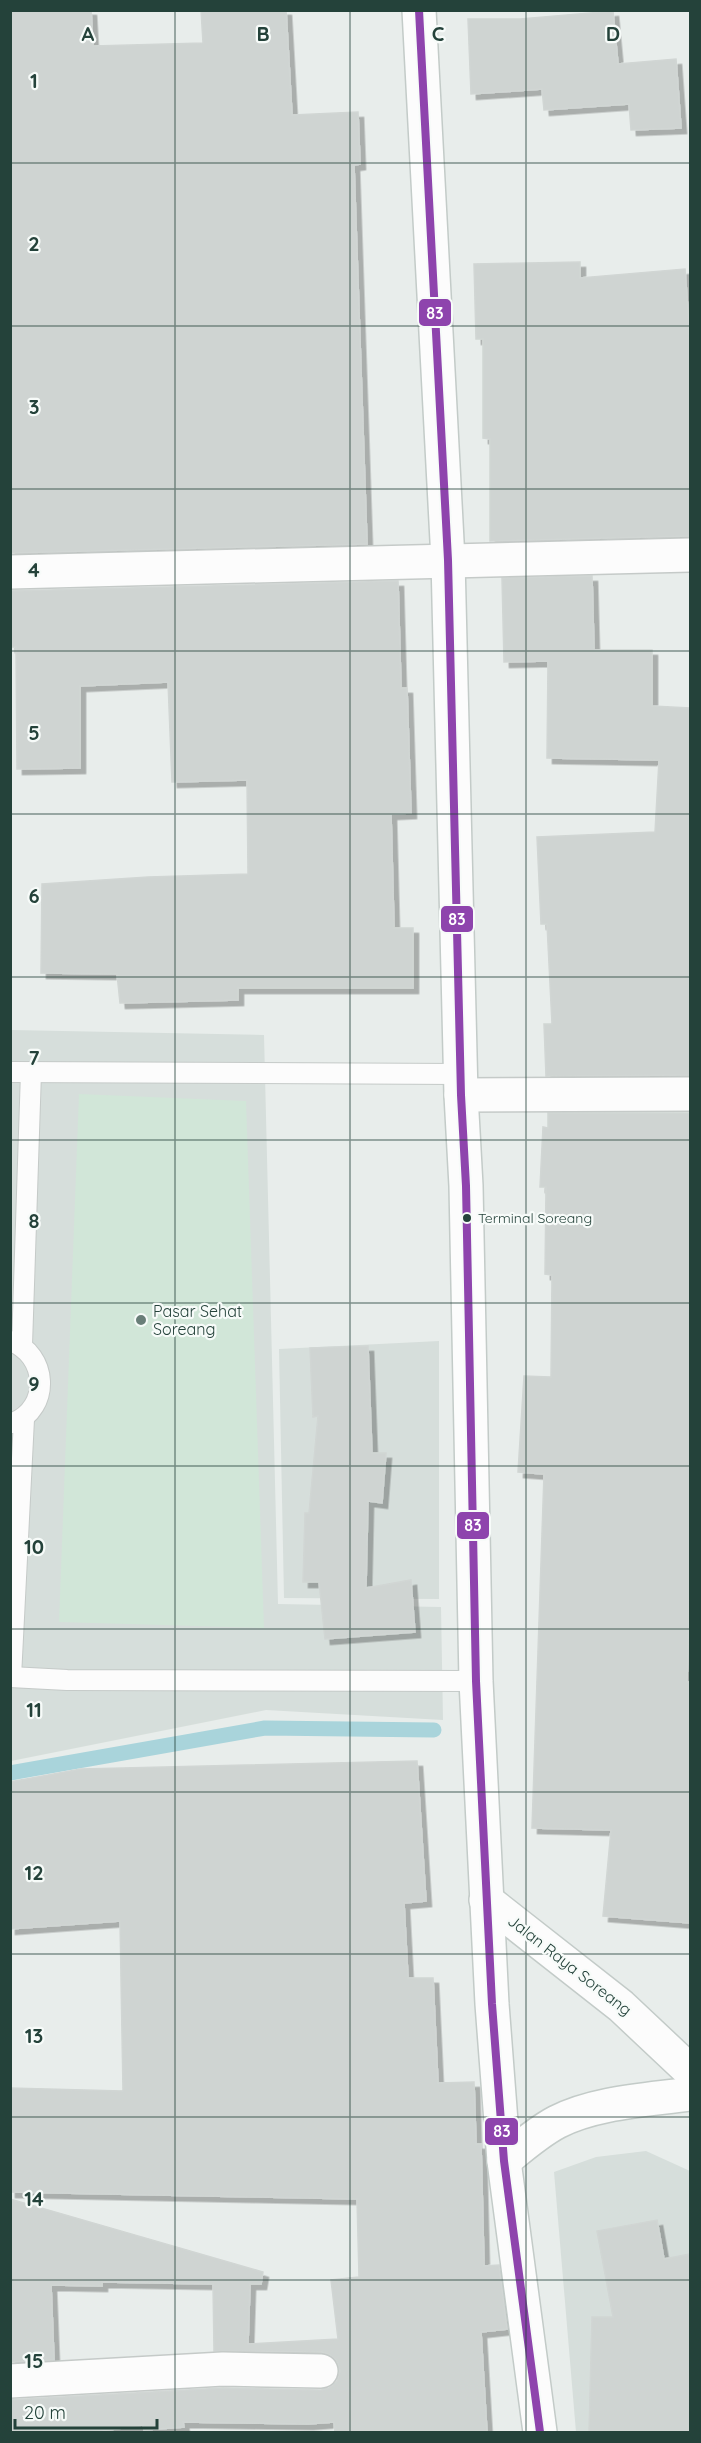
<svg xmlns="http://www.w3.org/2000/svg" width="701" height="2443" viewBox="0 0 701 2443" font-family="Quicksand,sans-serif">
<defs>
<filter id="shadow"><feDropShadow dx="5.5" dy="5.5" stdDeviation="0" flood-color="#0004"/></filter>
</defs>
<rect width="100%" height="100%" fill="#e8edeb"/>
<g fill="#d6dedb">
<polygon points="11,1030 264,1035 278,1604 441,1607 443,1720 266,1710 11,1761"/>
<polygon points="439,1341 439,1599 284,1598 279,1349"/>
<polygon points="646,2151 690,2171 690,2432 576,2432 554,2172 596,2157"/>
</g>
<polygon fill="#d1e6d8" points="79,1094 246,1101 264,1628 59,1622"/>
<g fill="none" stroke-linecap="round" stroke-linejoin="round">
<polyline stroke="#a9d4db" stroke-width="15" points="10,1773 265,1728 434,1730"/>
</g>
<g fill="#cfd4d2" stroke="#d1d6d4" stroke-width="1.5" filter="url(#shadow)">
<polygon points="10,10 91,10 93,46 203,43 201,10 286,10 292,115 358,112 360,164 354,165 367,544 10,553"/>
<polygon points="613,11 618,64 676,59 681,128 631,130 629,104 544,110 542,89 471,94 468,19 520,19"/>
<polygon points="580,262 580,278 685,269 690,340 690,536 490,541 490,439 483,438 483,339 476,339 474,264"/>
<polygon points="592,576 594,650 652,650 652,706 690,708 690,1075 546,1076 544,1024 552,1024 547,924 541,924 537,837 655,832 659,760 547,758 548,661 504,662 502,578"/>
<polygon points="398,581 401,688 407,688 411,813 391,814 394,928 413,928 413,988 238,988 238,1000 120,1003 117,974 41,973 42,884 148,877 248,874 247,780 172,782 168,682 80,686 80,768 17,769 16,647 10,647 10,591"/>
<polygon points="548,1113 690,1113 690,1579 687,1682 690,1682 690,1923 603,1916 611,1830 532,1828 544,1474 518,1472 524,1376 551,1377 552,1275 545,1274 546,1187 540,1187 543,1127 548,1128"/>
<polygon points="368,1346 372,1453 386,1453 382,1503 368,1501 366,1588 411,1580 415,1632 325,1639 319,1582 303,1582 305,1513 309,1513 318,1416 313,1417 310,1348"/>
<polygon points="417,1761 426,1901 404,1903 408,1978 433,1978 438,2083 474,2082 476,2144 481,2144 484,2266 499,2265 507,2329 481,2332 487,2433 335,2433 334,2422 308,2424 183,2422 184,2427 144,2430 143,2425 88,2433 10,2433 10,2400 223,2388 321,2390 329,2388 337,2381 340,2371 337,2361 330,2355 322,2352 214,2351 213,2284 102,2282 102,2286 51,2285 54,2360 10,2362 10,2199 263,2272 261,2284 250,2284 248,2344 338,2339 331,2280 359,2277 357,2199 10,2192 10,2088 123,2091 120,1921 10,1929 10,1782 81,1769"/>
<polygon points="657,2220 664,2259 690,2254 690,2433 589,2433 592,2317 613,2317 597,2231"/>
</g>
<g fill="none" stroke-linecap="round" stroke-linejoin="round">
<g stroke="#c5cac8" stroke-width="22">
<g id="lane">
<polyline points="10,1072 460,1074"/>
<path d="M 10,1341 C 48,1354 51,1408 13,1423"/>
<polyline points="22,1345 31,1072"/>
<polyline points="10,1677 67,1680 476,1681"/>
<polyline points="11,1677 24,1419"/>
</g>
</g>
<g stroke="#c5cac8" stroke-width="36">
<g id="street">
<polyline points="10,572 690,555"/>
<polyline points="461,1095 690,1094"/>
<polyline points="10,2381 223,2369 321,2371"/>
</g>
</g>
<g stroke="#c3cbc8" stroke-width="36">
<g id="secondary">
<polyline points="419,10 448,560 461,1095 466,1186 476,1681 492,2004 504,2161 540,2432"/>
<polyline points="486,1900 621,2006 690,2071"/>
<path d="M 504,2161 C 521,2147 538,2132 557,2122 C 596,2102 648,2100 690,2094"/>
</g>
</g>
<use href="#lane" stroke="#fcfcfc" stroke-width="20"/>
<use href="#street" stroke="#fcfcfc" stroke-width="33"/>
<use href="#secondary" stroke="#fcfcfc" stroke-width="33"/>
<g stroke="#f7fbf9" stroke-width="12">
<polyline id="bus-1" points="419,10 448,560 461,1095 466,1186 476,1681 492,2004 504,2161 540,2432"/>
</g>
<use href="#bus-1" stroke="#8e44ad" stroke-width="8"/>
</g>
<path fill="none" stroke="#24423a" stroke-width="1.5" stroke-opacity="0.55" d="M 175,10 L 175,2432M 350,10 L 350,2432M 526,10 L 526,2432M 10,163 L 690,163M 10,326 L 690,326M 10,489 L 690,489M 10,651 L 690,651M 10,814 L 690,814M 10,977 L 690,977M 10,1140 L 690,1140M 10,1303 L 690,1303M 10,1466 L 690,1466M 10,1629 L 690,1629M 10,1792 L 690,1792M 10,1954 L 690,1954M 10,2117 L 690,2117M 10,2280 L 690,2280"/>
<circle fill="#24423a" stroke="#f7fbf9" stroke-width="2" cx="467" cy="1218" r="5"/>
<circle fill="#697e78" stroke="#f7fbf9" stroke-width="2" cx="141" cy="1320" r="6"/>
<g text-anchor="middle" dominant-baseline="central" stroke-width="4.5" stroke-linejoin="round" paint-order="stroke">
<g font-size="14" fill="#24423a" stroke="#f7fbf9" text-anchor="start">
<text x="478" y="1218">Terminal Soreang</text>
</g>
<g font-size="16" fill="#24423a" stroke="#f7fbf9" text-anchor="start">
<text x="153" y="1311">Pasar Sehat<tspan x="153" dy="18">Soreang</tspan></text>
</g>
<g font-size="16" fill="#24423a" stroke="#f7fbf9">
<text transform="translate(570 1965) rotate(38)">Jalan Raya Soreang</text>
</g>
</g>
<g font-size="20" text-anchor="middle" font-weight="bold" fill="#24423a" stroke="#f7fbf9" stroke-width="4.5" stroke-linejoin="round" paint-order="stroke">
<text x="88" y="41">A</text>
<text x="263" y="41">B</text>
<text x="438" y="41">C</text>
<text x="613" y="41">D</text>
<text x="34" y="88">1</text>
<text x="34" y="251">2</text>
<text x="34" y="414">3</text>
<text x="34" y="577">4</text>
<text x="34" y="740">5</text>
<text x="34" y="903">6</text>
<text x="34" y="1065">7</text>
<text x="34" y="1228">8</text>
<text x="34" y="1391">9</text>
<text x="34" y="1554">10</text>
<text x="34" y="1717">11</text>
<text x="34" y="1880">12</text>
<text x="34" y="2043">13</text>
<text x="34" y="2206">14</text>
<text x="34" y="2368">15</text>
</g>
<g stroke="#f7fbf9" stroke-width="2">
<rect x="418" y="298" width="34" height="29" rx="6" fill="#8e44ad"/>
<rect x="440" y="905" width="34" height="28" rx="6" fill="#8e44ad"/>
<rect x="456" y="1511" width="34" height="29" rx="6" fill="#8e44ad"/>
<rect x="484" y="2117" width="35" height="29" rx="6" fill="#8e44ad"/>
</g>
<g font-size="16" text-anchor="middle" font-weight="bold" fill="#fff">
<text x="435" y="319">83</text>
<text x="457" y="925">83</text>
<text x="473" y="1531">83</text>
<text x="502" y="2137">83</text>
</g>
<rect width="701" height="2443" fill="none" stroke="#24423a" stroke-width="24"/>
<path d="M15 2419v9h142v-9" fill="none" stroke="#24423a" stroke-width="3"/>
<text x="24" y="2419" font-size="18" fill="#24423a" stroke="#f7fbf9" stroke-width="4.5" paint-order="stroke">20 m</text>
</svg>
